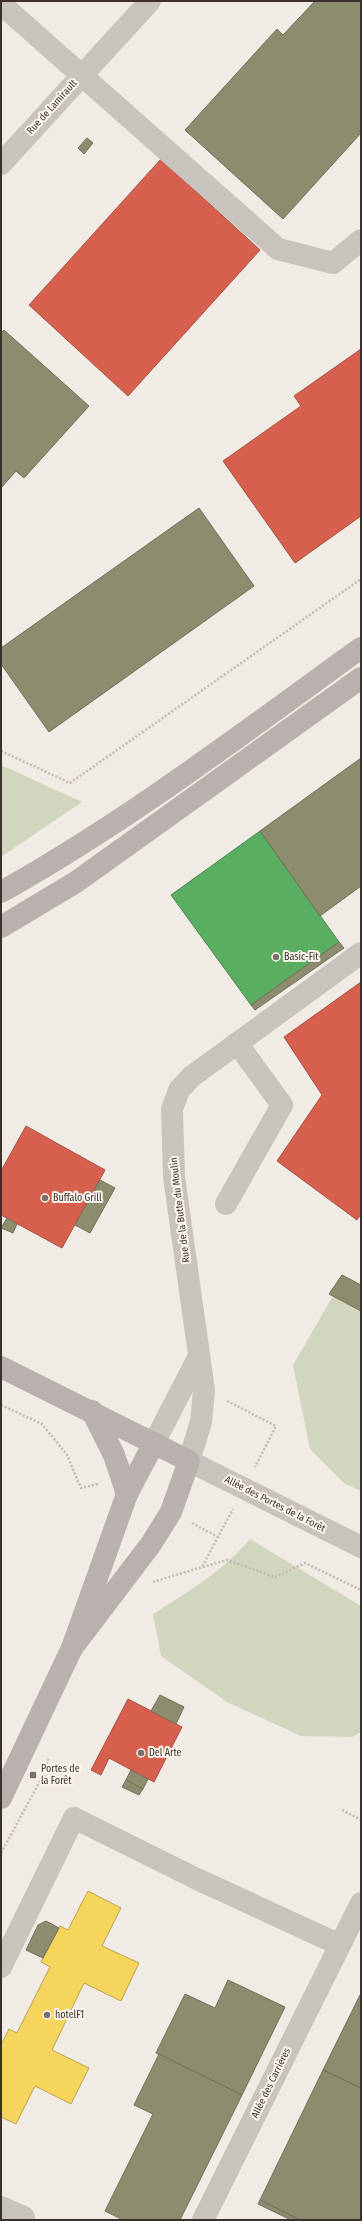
<svg xmlns="http://www.w3.org/2000/svg" width="362" height="2221" viewBox="0 0 362 2221" font-family="'Fira Sans Condensed',sans-serif">
<rect width="100%" height="100%" fill="#f0ebe5"/>
<g fill="#d1d6bf">
<polygon points="1,765 82,802 1,857"/>
<polygon points="333,1296 361,1311 361,1491 345,1484 310,1449 293,1365"/>
<path d="M 250,1539 L 361,1606 L 361,1732 L 352,1737 L 301,1736 L 227,1702 L 161,1656 L 153,1614 C 188,1592 223,1571 250,1539 Z"/>
</g>
<polygon fill="#f6d55c" stroke="#bea44d" points="88,1891 121,1908 102,1946 139,1963 121,2001 84,1983 52,2050 89,2068 71,2104 35,2086 16,2124 1,2117 1,2045 9,2029 17,2033 50,1967 41,1962 60,1926 68,1930"/>
<g fill="#d6604d" stroke="#a85243">
<polygon points="161,159 260,250 128,396 29,305"/>
<polygon points="361,349 361,516 295,563 223,461 301,406 294,396"/>
<polygon points="361,982 361,1214 357,1220 277,1161 322,1095 284,1037"/>
<polygon points="26,1126 105,1170 62,1248 1,1215 1,1171"/>
<polygon points="128,1699 182,1727 154,1782 109,1758 101,1775 91,1770"/>
</g>
<polygon fill="#5aae61" stroke="#518851" points="260,831 339,942 251,1005 171,895"/>
<g fill="#8c8c6e" stroke="#74705a">
<polygon points="315,1 361,1 361,133 283,219 185,130 277,29 283,35"/>
<polygon points="87,138 93,143 84,154 78,148"/>
<polygon points="4,330 89,406 24,478 16,471 1,488 1,333"/>
<polygon points="199,508 254,586 49,732 1,664 1,648"/>
<polygon points="361,758 361,886 320,916 260,831"/>
<polygon points="339,942 344,948 255,1010 251,1005"/>
<polygon points="100,1180 115,1188 90,1233 75,1225"/>
<polygon points="7,1218 17,1224 13,1233 1,1228"/>
<polygon points="342,1275 361,1285 361,1311 329,1294"/>
<polygon points="160,1695 184,1707 176,1724 151,1711"/>
<polygon points="131,1770 148,1779 143,1789 126,1780"/>
<polygon points="126,1780 143,1789 139,1795 122,1787"/>
<polygon points="46,1921 59,1928 43,1958 26,1950 38,1925"/>
<polygon points="228,1980 285,2007 242,2095 156,2053 185,1994 215,2008"/>
<polygon points="360,1995 361,1995 361,2088 323,2070"/>
<polygon points="159,2054 242,2095 180,2220 123,2220 105,2211 153,2114 134,2105"/>
<polygon points="323,2070 361,2088 361,2220 300,2220 260,2200"/>
<polygon points="260,2200 300,2220 291,2220 258,2204"/>
</g>
<g fill="none" stroke-linecap="round" stroke-linejoin="round">
<g stroke="#c2bbb6" stroke-width="2.5" stroke-dasharray="2 2" stroke-linecap="butt">
<polyline points="1,751 70,783 361,579"/>
<polyline points="227,1401 276,1426 255,1467"/>
<polyline points="1,1405 42,1424 67,1455 81,1488 98,1484"/>
<polyline points="192,1523 218,1537"/>
<polyline points="203,1567 227,1560 275,1577 305,1563 361,1590"/>
<polyline points="153,1582 202,1567 233,1509"/>
<polyline points="342,1810 361,1820"/>
<polyline points="1,1853 45,1772 48,1759"/>
</g>
<g stroke="#c9c3be" stroke-width="22">
<polyline points="1,4 278,249 333,263 361,240"/>
<polyline points="1,164 150,1"/>
<polyline points="361,953 191,1077 179,1090 172,1109 174,1177 204,1390 201,1422 189,1461 361,1547"/>
<polyline points="226,1204 282,1105 237,1043"/>
<polyline points="154,1443 199,1356"/>
<polyline points="1,1967 74,1818 197,1879 340,1945"/>
<polyline points="1,2207 24,2217"/>
<polyline points="203,2220 361,1903"/>
</g>
<g stroke="#b8b1ad" stroke-width="22">
<path d="M 1,892 C 128,821 243,733 361,648"/>
<polyline points="1,927 76,882 361,678"/>
<polyline points="1,1367 189,1461 171,1512 151,1544 72,1648"/>
<polyline points="92,1411 114,1455 127,1494"/>
<polyline points="1,1798 72,1648 127,1494 154,1443"/>
</g>
</g>
<g fill="#7a716c" stroke="#fbf5ee" stroke-width="1.5">
<circle cx="276" cy="957" r="4"/>
<circle cx="45" cy="1198" r="4"/>
<circle cx="141" cy="1753" r="4"/>
<rect x="29" y="1771" width="8" height="8" rx="2"/>
<circle cx="47" cy="2015" r="4"/>
</g>
<g text-anchor="middle" dominant-baseline="central" stroke-width="4" stroke-linejoin="round" paint-order="stroke">
<g font-size="10" fill="#3b302b" stroke="#fbf5ee">
<text transform="translate(52 107) rotate(-48)">Rue de Lamirault</text>
<text transform="translate(180 1210) rotate(-97)">Rue de la Butte du Moulin</text>
<text transform="translate(275 1504) rotate(27)">Allée des Portes de la Forêt</text>
<text transform="translate(271 2083) rotate(-64)">Allée des Carrières</text>
</g>
<g font-size="10" fill="#3b302b" stroke="#fbf5ee" text-anchor="start">
<text x="284" y="957">Basic-Fit</text>
<text x="53" y="1198">Buffalo Grill</text>
<text x="149" y="1753">Del Arte</text>
<text x="41" y="1769">Portes de<tspan x="41" dy="12">la Forêt</tspan></text>
<text x="55" y="2015">hotelF1</text>
</g>
</g>
<rect width="362" height="2221" fill="none" stroke="#3b302b" stroke-width="4"/>
</svg>
